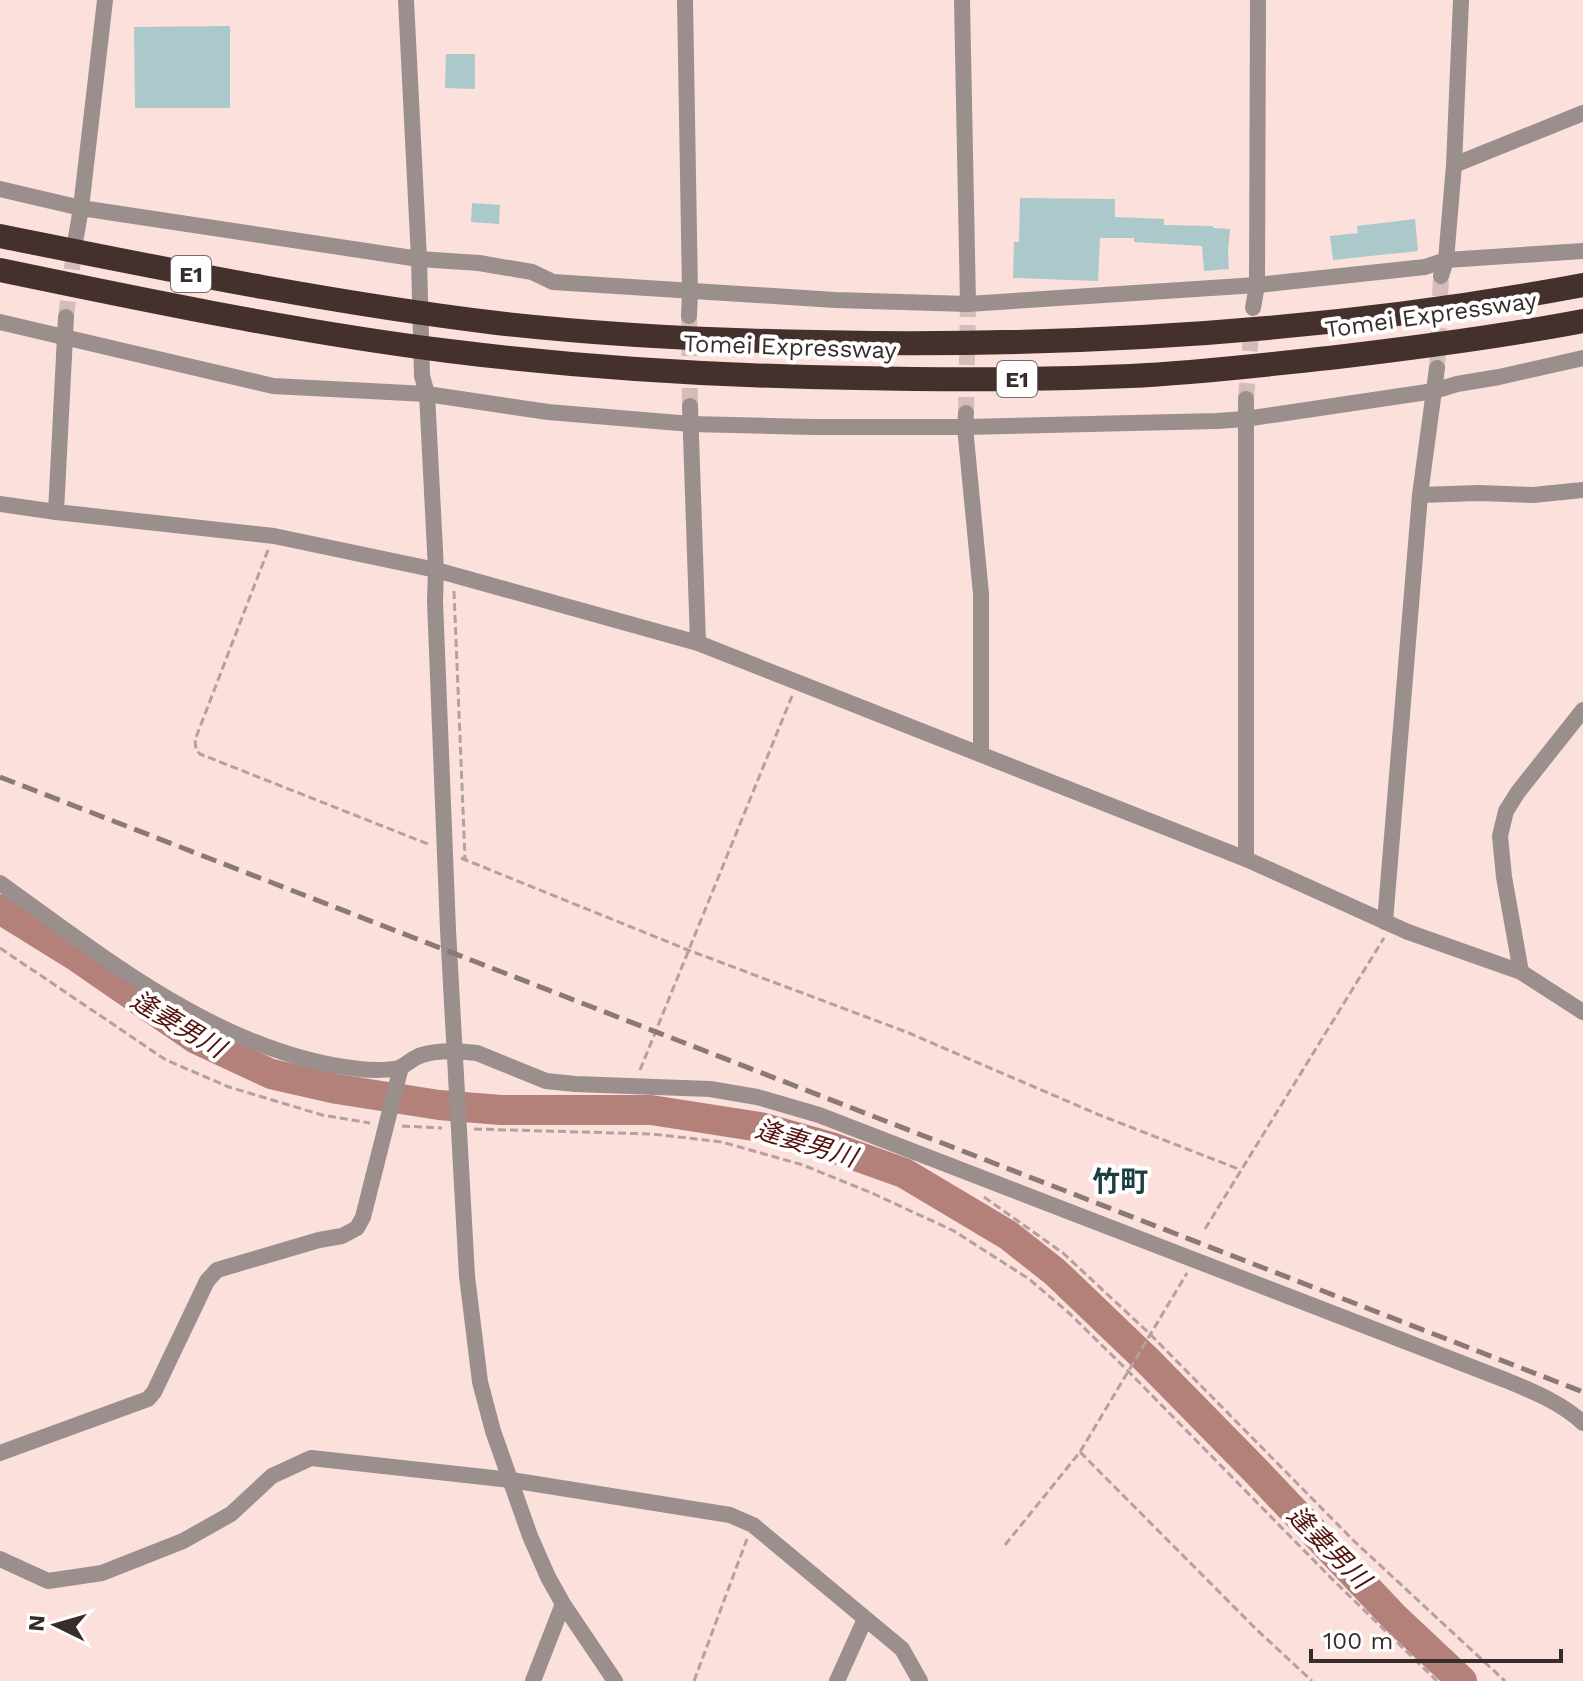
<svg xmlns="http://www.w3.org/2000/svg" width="1583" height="1681" viewBox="0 0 1583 1681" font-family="'Work Sans','Noto Sans JP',sans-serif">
<rect width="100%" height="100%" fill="#fbe0dc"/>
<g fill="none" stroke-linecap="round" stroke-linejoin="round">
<polyline stroke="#b4817a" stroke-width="30" points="0,909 74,955 196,1039 271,1074 337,1089 439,1105 501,1110 651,1110 760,1127 831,1147 904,1173 1008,1235 1055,1272 1147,1360 1257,1472 1395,1618 1462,1681"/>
</g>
<g fill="#abc8ca">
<polygon points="230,26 230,108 135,108 134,27"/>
<polygon points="446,54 475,54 475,89 445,88"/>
<polygon points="1020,198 1115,199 1115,217 1164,219 1164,225 1213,226 1213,228 1230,229 1228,252 1229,269 1204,271 1202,246 1134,242 1134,238 1100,238 1098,281 1013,278 1014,242 1019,242"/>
<polygon points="472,203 500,205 499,224 471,222"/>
<polygon points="1415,219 1418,251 1333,260 1330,236 1358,233 1357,226"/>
</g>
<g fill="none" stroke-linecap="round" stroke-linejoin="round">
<g stroke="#d4bcb9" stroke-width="16" stroke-dasharray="16 8" stroke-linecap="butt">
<polyline points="689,316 690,406"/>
<polyline points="66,317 75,243"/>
<polyline points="1437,368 1441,276"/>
<polyline points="1246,399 1252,321"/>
<polyline points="966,413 968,304"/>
</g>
<g stroke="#b5a09d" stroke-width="3" stroke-dasharray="8 4" stroke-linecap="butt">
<polyline points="268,550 195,740 196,750 200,754 428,844"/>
<polyline points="454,591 465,859"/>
<polyline points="461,858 688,950 909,1033 1097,1114 1241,1170"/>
<polyline points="0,948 166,1060 229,1087 322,1115 370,1123"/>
<polyline points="640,1070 792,696"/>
<polyline points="402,1126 442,1128"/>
<polyline points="474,1129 652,1134 722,1142 803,1165 874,1194 954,1231 1029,1279 1069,1313 1128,1371 1331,1578 1437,1681"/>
<polyline points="984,1197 1063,1253 1150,1334 1354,1541 1505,1681"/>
<polyline points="1205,1229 1384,938"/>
<polyline points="1080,1452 1257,1630 1312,1681"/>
<polyline points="1005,1545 1080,1452 1187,1273"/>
<polyline points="694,1681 747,1539"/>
</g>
<g stroke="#9a8f8d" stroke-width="16">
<polyline points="685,0 690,292 689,316"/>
<polyline points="962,0 968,304"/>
<polyline points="1454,165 1583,113"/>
<polyline points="0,189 81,208 419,259 479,263 532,272 553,282 835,300 968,304 1257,285 1425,267 1446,260 1583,251"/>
<polyline points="76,237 81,208 105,0"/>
<polyline points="1441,276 1446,260 1454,165 1461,0"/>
<polyline points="1253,308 1257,285 1258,0"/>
<polyline points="0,322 273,386 427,394 548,412 691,424 812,427 965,427 1217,421 1245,419 1434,391 1457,384 1499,377 1583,358"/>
<polyline points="1246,399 1246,859"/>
<polyline points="690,406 698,643"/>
<polyline points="966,413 965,427 981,594 981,754"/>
<polyline points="1420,495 1479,493 1533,495 1583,490"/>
<polyline points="0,504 56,512 274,536 436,570 698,643 1246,859 1408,932"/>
<polyline points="56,512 66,317"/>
<path d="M 0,883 C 106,959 225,1055 359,1069 C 369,1070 392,1071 401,1067 C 409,1063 412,1058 422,1055 C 438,1050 460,1051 477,1053 L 546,1081 L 575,1084 L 710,1089 L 757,1097 L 819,1115 L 1508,1381 C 1534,1392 1562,1403 1583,1423"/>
<polyline points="1385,922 1420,495 1437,368"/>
<polyline points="1521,972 1504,877 1500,836 1506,811 1518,792 1583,710"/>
<polyline points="0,1453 148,1399 154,1392 207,1281 217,1270 319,1240 342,1236 357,1228 363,1217 401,1067"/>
<polyline points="0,1559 48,1581 102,1573 183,1541 231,1514 272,1476 311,1458 511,1480 730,1515 753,1525 902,1649 920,1681"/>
<polyline points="533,1681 563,1604"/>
<polyline points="837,1681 865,1619"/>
</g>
<g stroke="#9a8f8d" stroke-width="16">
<polyline points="406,0 419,259 422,376 427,394 436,570 435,601 448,930 467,1276 480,1382 493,1431 530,1536 548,1577 563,1604 615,1681"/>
<polyline points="1408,932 1521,972 1583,1012"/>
</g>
<g stroke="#44302d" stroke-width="24">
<path d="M 0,236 C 165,269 330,303 497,323 C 622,337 748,342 873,343 C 1111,345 1349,329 1583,285"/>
<path d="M 0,270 C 149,301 298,332 449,351 C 585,368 721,376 857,378 C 948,380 1039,380 1130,376 C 1196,373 1263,365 1329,358 C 1414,348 1499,337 1583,321"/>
</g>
<polyline stroke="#8a7976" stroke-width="5" stroke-dasharray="16 8" stroke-linecap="butt" points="0,777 1583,1392"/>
</g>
<g text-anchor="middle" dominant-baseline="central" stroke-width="8" stroke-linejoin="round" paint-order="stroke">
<g fill="#fff" stroke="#736c6b" stroke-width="2">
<rect x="171" y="256" width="40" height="36" rx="6"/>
<rect x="997" y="361" width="40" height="36" rx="6"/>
</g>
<g font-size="22" font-weight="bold" fill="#372d2c">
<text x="191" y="274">E1</text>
<text x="1017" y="379">E1</text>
</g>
<g font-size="24" fill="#372d2c" stroke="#fff">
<text transform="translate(1431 315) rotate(-8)">Tomei Expressway</text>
<text transform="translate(790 347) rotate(2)">Tomei Expressway</text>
</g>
<g font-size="26" font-style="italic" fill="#53140f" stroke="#fff">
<text transform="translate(178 1024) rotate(31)">逢妻男川</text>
<text transform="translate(806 1143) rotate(17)">逢妻男川</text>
<text transform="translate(1329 1547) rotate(45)">逢妻男川</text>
</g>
<g font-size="28" font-weight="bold" fill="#1a3d3f" stroke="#fff">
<text x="1120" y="1181">竹町</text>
</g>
</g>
<g transform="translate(56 1625) rotate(275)" stroke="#ffffff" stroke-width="6" paint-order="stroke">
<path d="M0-6L14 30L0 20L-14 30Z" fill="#372d2c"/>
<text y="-12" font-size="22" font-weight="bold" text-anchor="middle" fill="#372d2c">N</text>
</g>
<path d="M1311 1649v12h250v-12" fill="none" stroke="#372d2c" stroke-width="4"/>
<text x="1323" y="1649" font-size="24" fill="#372d2c" stroke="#ffffff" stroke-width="6" paint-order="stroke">100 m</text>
</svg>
